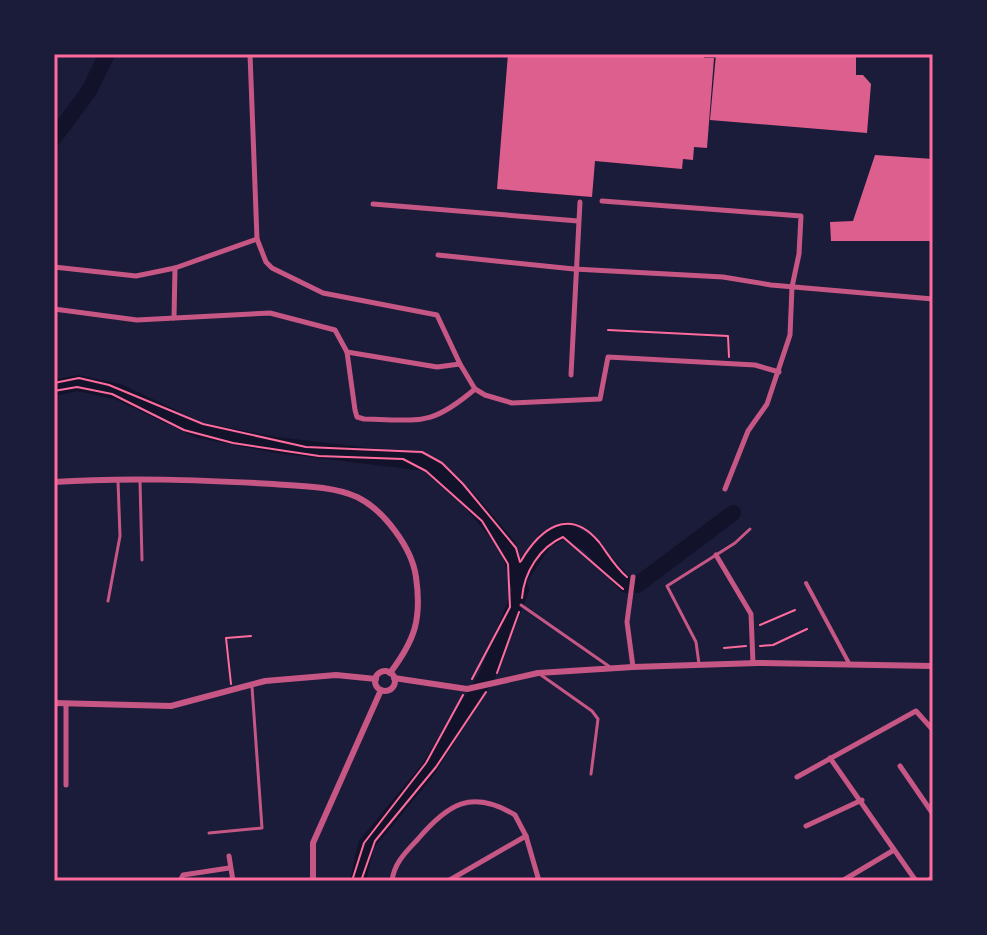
<svg xmlns="http://www.w3.org/2000/svg" width="987" height="935" viewBox="0 0 987 935" font-family="Raleway,sans-serif">
<rect width="100%" height="100%" fill="#1b1b3a"/>
<g fill="none" stroke-linecap="round" stroke-linejoin="round">
<g stroke="#12122b" stroke-width="16">
<polyline points="54,138 89,91 107,54"/>
<polyline points="54,388 78,383 119,392 199,430 276,445 427,463 469,500 508,546 521,590 487,676 427,771 366,845 358,881"/>
<polyline points="518,581 545,540 565,530 589,544 626,585 637,585 733,513"/>
</g>
</g>
<g fill="#dd5f8e">
<polygon points="508,54 704,54 704,58 714,58 707,148 694,147 693,160 683,159 682,169 595,161 592,197 497,189"/>
<polygon points="716,54 856,54 856,75 863,75 871,84 867,133 710,120"/>
<polygon points="875,155 933,159 933,241 831,241 830,222 853,221"/>
</g>
<g fill="none" stroke-linecap="round" stroke-linejoin="round">
<g stroke="#ff6b9d" stroke-width="2">
<polyline points="608,330 728,336 729,357"/>
<polyline points="54,383 79,378 109,385 203,424 306,447 422,452 442,463 463,484 516,548 520,562"/>
<polyline points="54,391 77,387 112,394 184,430 233,443 319,456 403,459 426,471 482,521 508,564 510,607 472,679"/>
<path d="M 521,561 C 540,529 569,506 599,542 C 608,554 615,567 627,577"/>
<path d="M 522,598 C 524,572 540,547 563,537 L 623,589"/>
<polyline points="760,625 795,610"/>
<polyline points="760,646 773,645 807,629"/>
<polyline points="724,648 746,646"/>
<polyline points="497,673 519,612"/>
<polyline points="231,684 226,638 251,636"/>
<polyline points="352,881 364,843 426,763 463,695"/>
<polyline points="361,881 375,841 436,767 486,692"/>
</g>
<g stroke="#c65784" stroke-width="3">
<polyline points="140,481 142,560"/>
<polyline points="108,601 120,536 118,481"/>
<polyline points="521,605 610,667"/>
<polyline points="699,664 696,642 667,586 735,543 750,529"/>
<polyline points="541,675 592,711 598,719 591,774"/>
<polyline points="209,833 262,828 252,687"/>
</g>
<polyline stroke="#c65784" stroke-width="4" points="806,583 850,665"/>
<g stroke="#c65784" stroke-width="5">
<polyline points="250,54 257,239 266,262 272,268 323,293 437,315 460,364 475,389 485,395 512,403 600,399 608,357 755,365 779,372"/>
<polyline points="602,201 801,216 799,254 792,287 790,335 767,404 748,431 725,489"/>
<polyline points="373,204 578,221"/>
<polyline points="438,255 574,269 723,277 771,285 933,299"/>
<polyline points="54,267 136,276 175,268 257,239"/>
<path d="M 54,309 L 137,320 L 270,313 L 335,330 L 347,352 L 355,410 L 357,417 L 364,419 C 421,420 430,427 475,389"/>
<polyline points="174,318 175,268"/>
<polyline points="347,352 437,367 460,364"/>
<polyline points="571,375 580,202"/>
<polyline points="716,555 751,614 753,663"/>
<polyline points="633,667 627,622 633,577"/>
<polyline points="66,704 66,785"/>
<polyline points="830,758 916,881"/>
<polyline points="900,766 933,814"/>
<polyline points="797,777 916,711 933,730"/>
<polyline points="806,826 862,800"/>
<polyline points="229,856 233,881"/>
<polyline points="180,881 183,875 229,868"/>
<path d="M 392,881 C 394,863 406,852 418,839 C 447,805 471,788 515,815 L 526,836 L 539,881"/>
<polyline points="448,881 526,836"/>
<polyline points="842,881 894,850"/>
<polyline points="928,881 933,877"/>
</g>
<g stroke="#c65784" stroke-width="6">
<path d="M 54,482 C 126,477 201,480 273,484 C 300,486 332,486 357,497 C 384,510 412,548 416,577 C 422,619 415,640 390,673"/>
<circle cx="385" cy="681" r="10"/>
<polyline points="394,678 467,689 538,673 633,667 758,663 933,666"/>
<polyline points="54,703 171,706 265,681 336,675 376,679"/>
<polyline points="313,881 313,843 381,690"/>
</g>
</g>
<rect width="987" height="935" fill="none" stroke="#1b1b3a" stroke-width="112"/>
<rect x="56" y="56" width="875" height="823" fill="none" stroke="#ff6b9d" stroke-width="3"/>
</svg>
